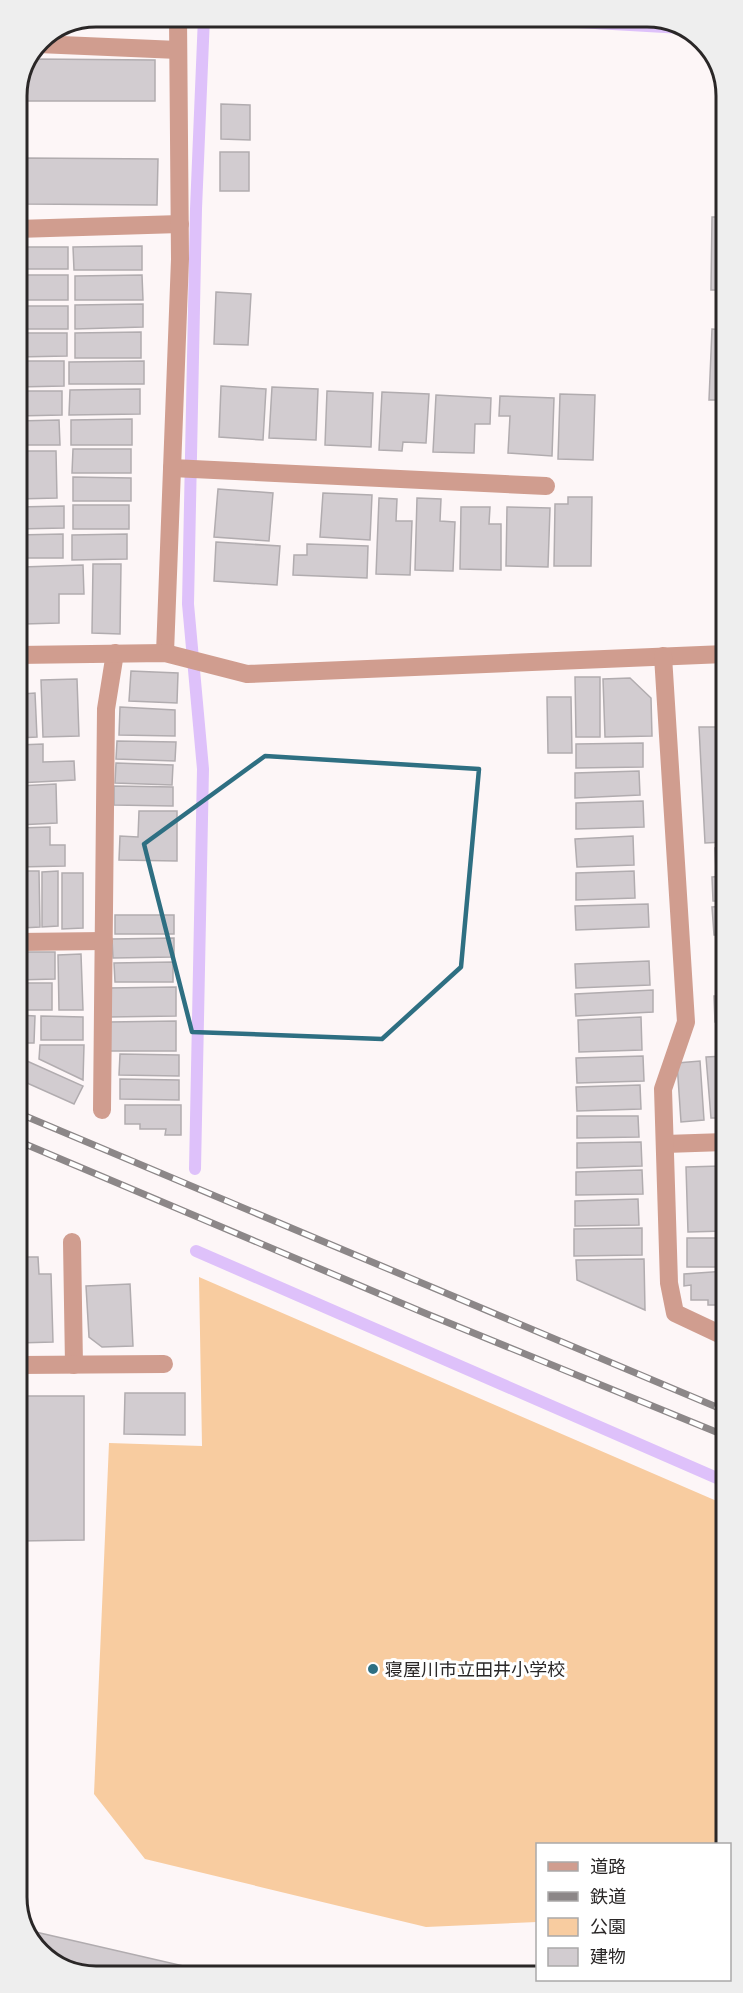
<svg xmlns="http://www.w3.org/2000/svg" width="743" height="1993" viewBox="0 0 743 1993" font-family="Poppins,'Noto Sans JP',sans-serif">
<rect width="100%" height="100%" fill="#fdf6f7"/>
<polygon fill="#f8cca0" points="199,1277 726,1505 726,1844 538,1844 537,1922 426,1927 145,1859 94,1794 109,1443 202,1446"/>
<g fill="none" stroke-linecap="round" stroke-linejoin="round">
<g stroke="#dec1fa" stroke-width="12">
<polyline points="491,17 682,28"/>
<polyline points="195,1169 203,769 188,604 196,209 204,17"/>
<polyline points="196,1251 726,1482"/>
</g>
</g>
<g fill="#d2ccd0" stroke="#b1acaf" stroke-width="1.5">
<polygon points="96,16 152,17 152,19 87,20"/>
<polygon points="31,59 155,60 155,101 25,101 25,73"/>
<polygon points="221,104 250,105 250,140 221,139"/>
<rect x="220" y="152" width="29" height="39"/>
<polygon points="26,158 158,159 157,205 25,204"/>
<polygon points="712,217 724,217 724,290 711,290"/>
<polygon points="142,246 142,270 74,270 73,247"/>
<rect x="17" y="247" width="51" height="22"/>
<rect x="17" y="275" width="51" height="25"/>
<polygon points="142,275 143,300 75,300 75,276"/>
<polygon points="216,292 251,294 248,345 214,344"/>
<polygon points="143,304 143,327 75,329 75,305"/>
<rect x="17" y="306" width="51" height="23"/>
<polygon points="712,329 724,330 724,400 709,400"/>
<polygon points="141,332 141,358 75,358 75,333"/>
<polygon points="17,333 67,333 67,356 17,357"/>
<polygon points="17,361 64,361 64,386 17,387"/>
<polygon points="144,361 144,384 69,384 69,362"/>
<polygon points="221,386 266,389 263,440 219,437"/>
<polygon points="272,387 318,389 316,440 269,438"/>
<polygon points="140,389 140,414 69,415 70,390"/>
<polygon points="17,391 62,391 62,415 17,416"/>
<polygon points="327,391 373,393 371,447 325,445"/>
<polygon points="382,392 429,394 426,443 403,442 402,451 379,450"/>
<polygon points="560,394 595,395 593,460 558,459"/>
<polygon points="436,395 491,398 490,424 475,424 474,453 433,452"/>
<polygon points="500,396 554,398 552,456 508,453 510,416 499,416"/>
<polygon points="132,419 132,445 71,445 71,420"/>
<polygon points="59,420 60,445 17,445 17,421"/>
<polygon points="73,449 131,449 131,473 72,473"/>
<polygon points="17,451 56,451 57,498 17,499"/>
<polygon points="73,477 131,478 131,501 73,501"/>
<polygon points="218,489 273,493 269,541 214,537"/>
<polygon points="323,493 372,495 370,540 320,537"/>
<polygon points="568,497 592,497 591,566 554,566 555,504 568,504"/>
<polygon points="379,498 397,499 396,521 412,521 410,575 376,574"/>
<polygon points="417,498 441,499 440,521 455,522 453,571 415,570"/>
<rect x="73" y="505" width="56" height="24"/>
<polygon points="64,506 64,528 17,529 17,507"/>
<polygon points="461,507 490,507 489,524 501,524 501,570 460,569"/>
<polygon points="507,507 550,508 548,567 506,566"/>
<polygon points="63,534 63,558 17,558 17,535"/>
<polygon points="127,534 127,559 72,560 72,535"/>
<polygon points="216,542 280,546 277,585 214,581"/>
<polygon points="307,544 368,546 367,578 293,575 294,555 307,555"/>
<polygon points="93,564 121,564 120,634 92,633"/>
<polygon points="83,565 84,594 59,594 59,623 24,624 22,567"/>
<polygon points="17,671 21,671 22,694 35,693 37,737 18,738"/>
<polygon points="131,671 178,673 177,703 129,701"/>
<polygon points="575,677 600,677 600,737 576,737"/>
<polygon points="630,678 651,698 652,736 605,737 603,679"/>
<polygon points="77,679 79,736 43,737 41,680"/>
<polygon points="547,697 571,697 572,753 548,753"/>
<polygon points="120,707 175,710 175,736 119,735"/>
<polygon points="699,727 716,727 718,757 725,757 725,842 705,843"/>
<polygon points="725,728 725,753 721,753 720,729"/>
<polygon points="117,741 176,742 175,761 116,759"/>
<polygon points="643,743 643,767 576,768 576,744"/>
<polygon points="43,744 43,762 74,761 75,780 18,783 18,745"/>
<polygon points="116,763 173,765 172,785 115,783"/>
<polygon points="639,771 640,795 575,798 575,773"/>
<polygon points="56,784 57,823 18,825 18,786"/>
<polygon points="114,786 173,787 173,806 114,805"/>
<polygon points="643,801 644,827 576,829 576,803"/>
<polygon points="139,811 177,811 177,861 119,860 120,836 138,837"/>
<polygon points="50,827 50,845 65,845 65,866 18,867 18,828"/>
<polygon points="633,836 634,865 577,867 575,839"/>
<polygon points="725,847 725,872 716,872 715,848"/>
<polygon points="21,871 39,871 40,927 22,928"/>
<polygon points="58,871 58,926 42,927 42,872"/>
<polygon points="634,871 635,898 576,900 576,873"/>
<polygon points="62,873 83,873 83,928 62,929"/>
<polygon points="725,876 725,901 713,901 712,877"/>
<polygon points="648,904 649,927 576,930 575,906"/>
<polygon points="725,906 725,935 714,935 712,907"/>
<rect x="115" y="915" width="59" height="19"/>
<polygon points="174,938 174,957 113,958 112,939"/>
<polygon points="18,952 55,952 55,979 18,980"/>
<polygon points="81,954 83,1010 59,1010 58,955"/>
<polygon points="649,961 650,985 576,988 575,964"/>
<polygon points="173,962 173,982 115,982 114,963"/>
<rect x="18" y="983" width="34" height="27"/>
<polygon points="176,987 176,1016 109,1017 108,988"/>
<polygon points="653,990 653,1012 576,1016 575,994"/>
<polygon points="714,996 725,996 725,1021 715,1022"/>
<polygon points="18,1015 35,1016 34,1043 18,1043"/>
<polygon points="41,1016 83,1017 83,1040 41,1040"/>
<polygon points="641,1017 642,1050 579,1052 578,1020"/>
<polygon points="176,1021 176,1051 109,1051 109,1022"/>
<polygon points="716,1025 725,1025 725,1049 717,1049"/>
<polygon points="40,1045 84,1045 83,1080 39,1059"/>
<polygon points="120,1054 179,1055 179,1076 119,1075"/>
<polygon points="643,1056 644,1081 577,1083 576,1058"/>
<polygon points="725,1056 725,1118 711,1118 706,1057"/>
<polygon points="18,1057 83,1086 74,1104 18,1079"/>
<polygon points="700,1061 704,1120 681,1122 677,1063"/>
<polygon points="120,1079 179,1080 179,1100 120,1099"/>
<polygon points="640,1085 641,1109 577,1111 576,1087"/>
<polygon points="125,1105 181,1105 181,1135 165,1135 166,1129 140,1129 140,1124 125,1124"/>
<polygon points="577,1116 638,1116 639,1137 577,1138"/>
<polygon points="641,1142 642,1166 577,1168 577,1143"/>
<polygon points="720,1166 721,1194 725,1194 725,1231 688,1232 686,1167"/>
<polygon points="642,1170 643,1194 576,1195 576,1172"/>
<polygon points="638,1199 639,1225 575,1226 575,1201"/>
<polygon points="642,1228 642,1255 574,1256 574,1229"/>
<polygon points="687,1238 725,1238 726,1267 687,1267"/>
<polygon points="18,1257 38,1257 39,1274 51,1274 53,1342 18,1343"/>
<polygon points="644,1259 645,1310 577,1280 576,1260"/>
<polygon points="726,1271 726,1310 719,1311 719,1305 708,1305 708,1300 691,1300 691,1285 684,1286 684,1274"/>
<polygon points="130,1284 133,1346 102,1347 89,1337 86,1286"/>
<polygon points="125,1393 185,1393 185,1435 124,1434"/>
<polygon points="19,1396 84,1396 84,1540 19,1541"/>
<polygon points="27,1930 214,1973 213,1976 90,1976 44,1957"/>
</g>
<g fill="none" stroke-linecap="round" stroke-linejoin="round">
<g stroke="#d09d8f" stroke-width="18">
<polyline points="172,468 546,486"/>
<polyline points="18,942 104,941"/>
<polyline points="102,1110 106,709 115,653"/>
<polyline points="665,1144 725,1142"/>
<polyline points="72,1242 74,1365"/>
</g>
<g stroke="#d09d8f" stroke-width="18">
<polyline points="38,44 178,50"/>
<polyline points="17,229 180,224"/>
<polyline points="165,653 180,259 178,17"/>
<polyline points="17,655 165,653 247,674 725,654"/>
<polyline points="663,656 686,1022 663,1089 669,1283 675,1313 726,1337"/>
<polyline points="18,1365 164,1364"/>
</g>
<g stroke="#8c8788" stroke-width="7">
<g id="rail">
<polyline points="18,1113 726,1411"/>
<polyline points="18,1141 427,1314 726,1436"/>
</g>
</g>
<use href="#rail" stroke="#fff" stroke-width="4.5" stroke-dasharray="14" stroke-linecap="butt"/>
</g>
<path fill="none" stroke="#2e6f82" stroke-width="4.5" stroke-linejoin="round" d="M 265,756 L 479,769 L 461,967 L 382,1039 L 192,1032 L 144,844 Z"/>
<circle fill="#2e6f82" stroke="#fff" stroke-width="2" cx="373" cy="1669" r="6"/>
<g text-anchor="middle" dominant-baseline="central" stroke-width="6" stroke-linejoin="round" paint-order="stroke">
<g font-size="18" fill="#2a2727" stroke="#fff" text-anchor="start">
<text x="385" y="1669">寝屋川市立田井小学校</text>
</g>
</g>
<path d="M0 0H743V1993H0ZM96 27H647A69 69 0 0 1 716 96V1897A69 69 0 0 1 647 1966H96A69 69 0 0 1 27 1897V96A69 69 0 0 1 96 27Z" fill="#eee" fill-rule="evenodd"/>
<path fill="none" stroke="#2a2727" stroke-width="3" d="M96 27H647A69 69 0 0 1 716 96V1897A69 69 0 0 1 647 1966H96A69 69 0 0 1 27 1897V96A69 69 0 0 1 96 27Z"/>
<rect x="536" y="1843" width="195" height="138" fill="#ffffff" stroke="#aaa9a9" stroke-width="1.5"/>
<rect x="548" y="1862" width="30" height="9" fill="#d09d8f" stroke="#aaa9a9" stroke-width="1.5"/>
<text x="590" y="1873" font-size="18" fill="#2a2727">道路</text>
<rect x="548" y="1892" width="30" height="9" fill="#8c8788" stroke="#aaa9a9" stroke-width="1.5"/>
<text x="590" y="1903" font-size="18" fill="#2a2727">鉄道</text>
<rect x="548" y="1918" width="30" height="18" fill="#f8cca0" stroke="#aaa9a9" stroke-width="1.5"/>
<text x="590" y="1933" font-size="18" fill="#2a2727">公園</text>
<rect x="548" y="1948" width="30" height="18" fill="#d2ccd0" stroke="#aaa9a9" stroke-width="1.5"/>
<text x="590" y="1963" font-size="18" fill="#2a2727">建物</text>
</svg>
